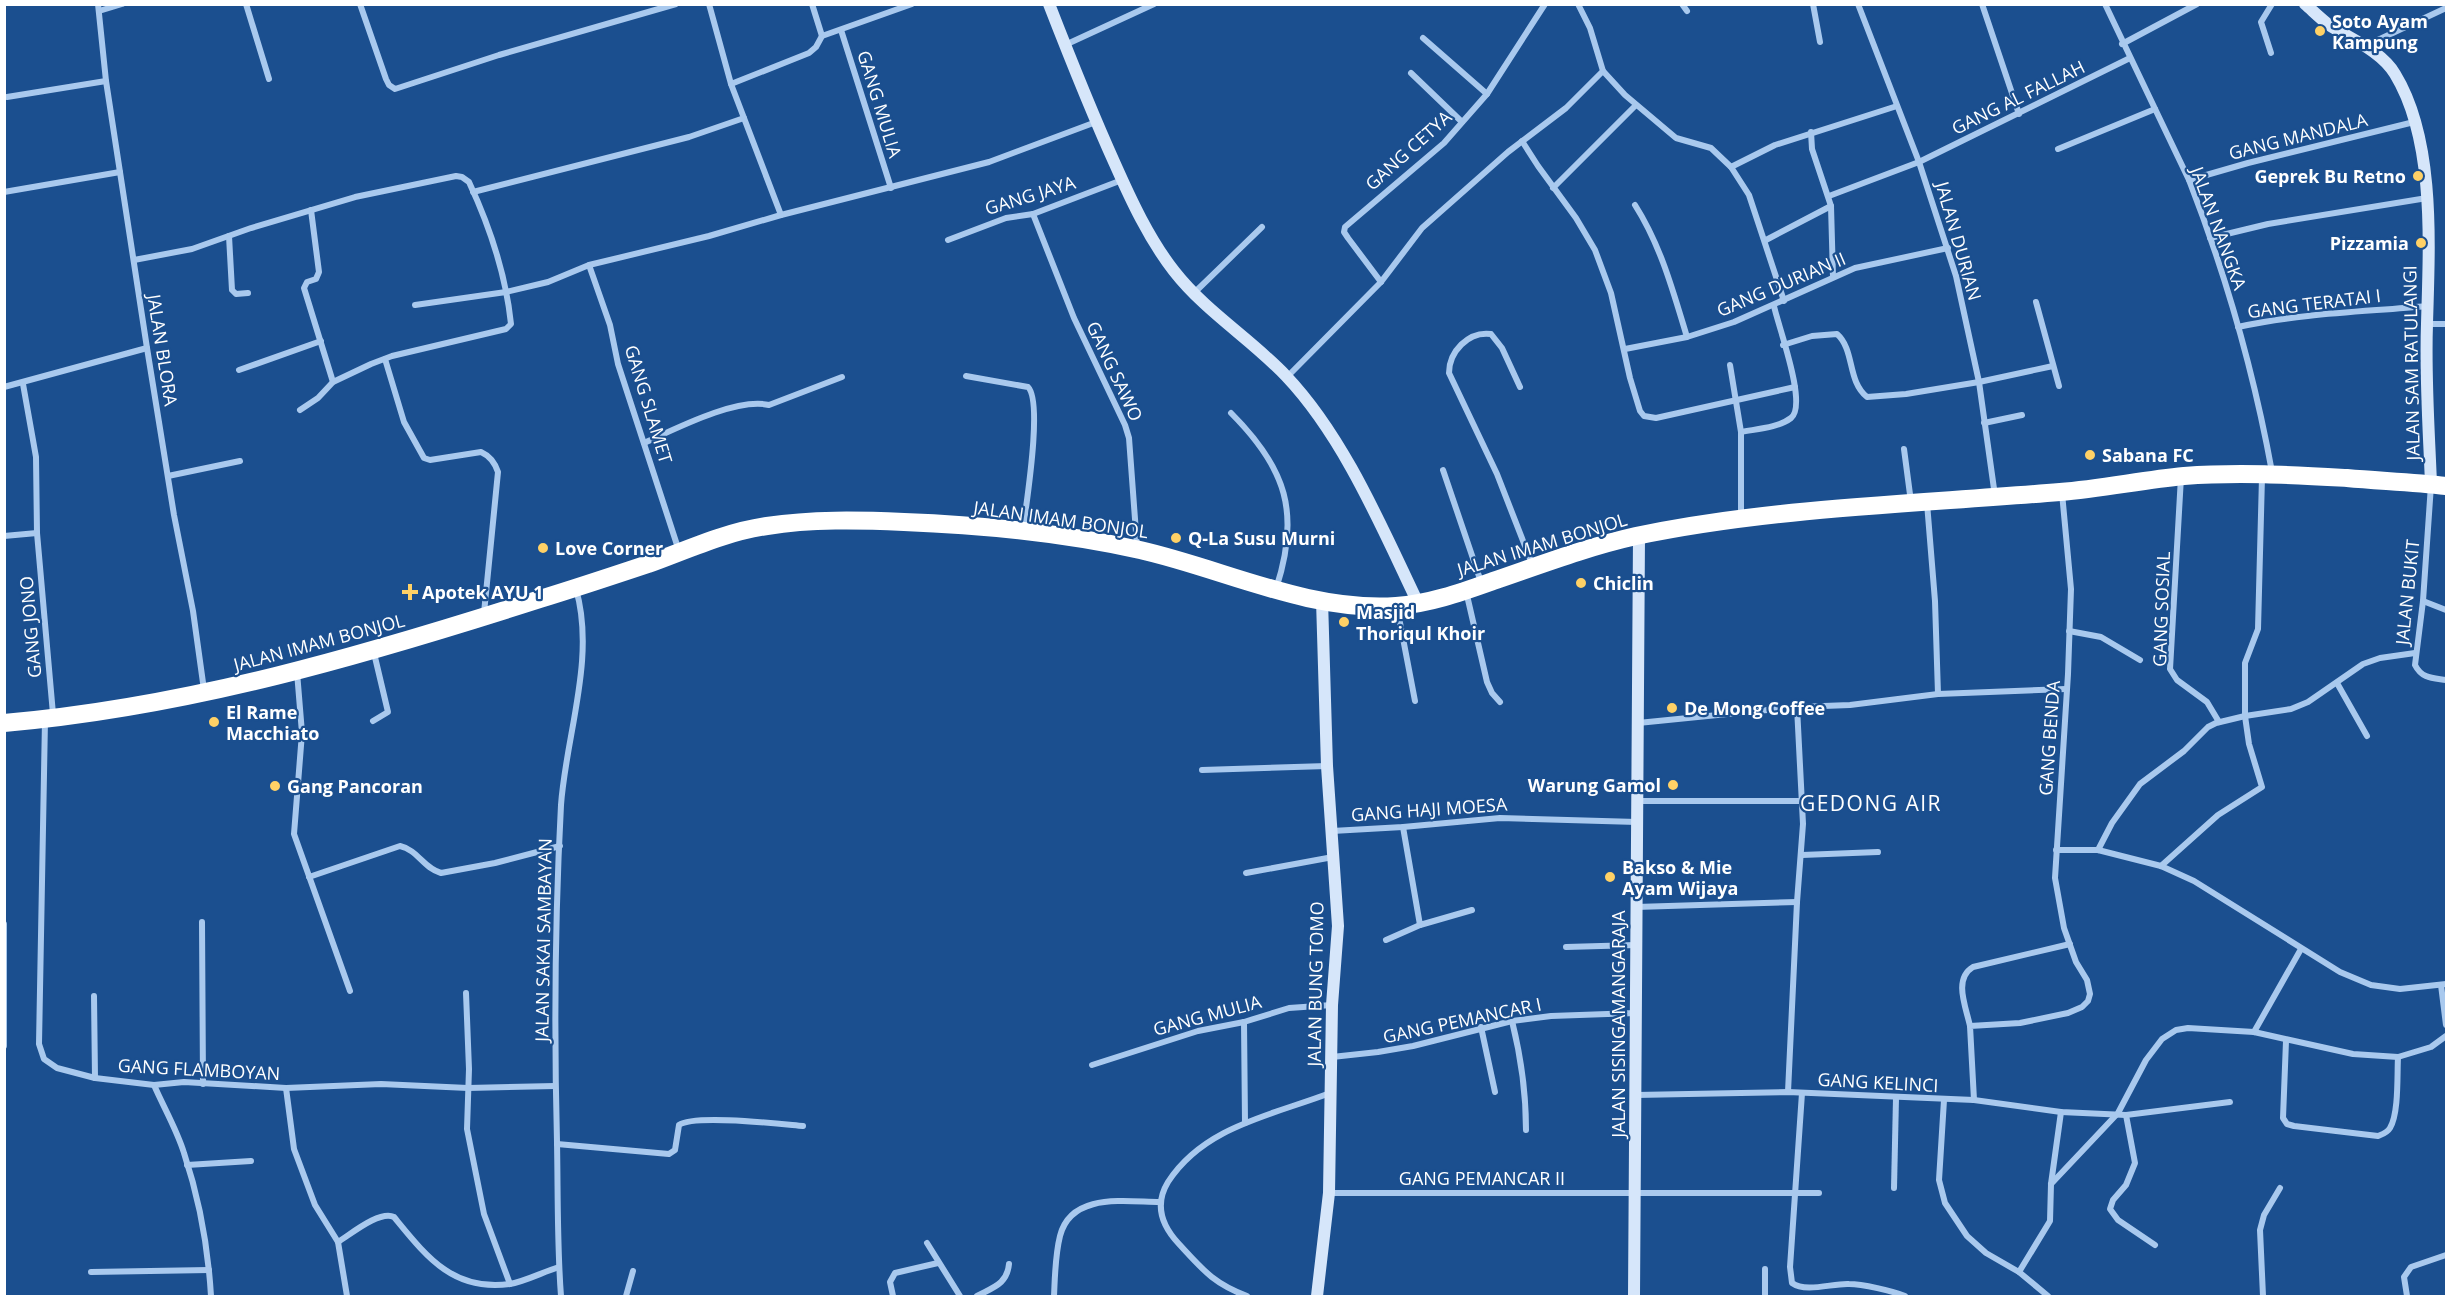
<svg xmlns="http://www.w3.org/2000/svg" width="2451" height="1301" viewBox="0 0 2451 1301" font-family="'Open Sans',sans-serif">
<rect width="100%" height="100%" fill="#1b4f8f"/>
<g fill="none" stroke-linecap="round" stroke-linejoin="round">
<g stroke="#a9c9ee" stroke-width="6">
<polyline points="98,4 106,81 147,348 174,515 193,611 204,690"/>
<polyline points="246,4 269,79"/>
<polyline points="360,4 386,79 389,85 395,89 499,55 676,4"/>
<polyline points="709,4 731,84 781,215"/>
<polyline points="812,4 822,36"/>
<polyline points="1682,4 1687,11"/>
<polyline points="1813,4 1820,42"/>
<polyline points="1858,4 1919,162 1956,276 1979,382 1995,496"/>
<polyline points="1982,4 2019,114"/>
<path d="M 2105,4 L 2189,180 C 2226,275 2254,373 2272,472"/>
<polyline points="99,11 122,4"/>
<polyline points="841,30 891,188"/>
<polyline points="1423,38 1487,94"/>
<polyline points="2122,44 2197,4"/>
<polyline points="1065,45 1154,4"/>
<polyline points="2365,46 2446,8"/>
<polyline points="2271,53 2261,22 2272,4"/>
<polyline points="1603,71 1625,95 1676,138 1711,148 1731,167 1749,195 1784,301"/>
<polyline points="1411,73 1462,122"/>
<polyline points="731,84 809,53 816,47 822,36 912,4"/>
<polyline points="7,97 106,81"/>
<polyline points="1811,132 1812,149 1831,206 1833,277"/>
<polyline points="1522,141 1538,166 1576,218 1595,250 1611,293 1630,378 1640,411 1644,416 1656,418 1795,387"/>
<polyline points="2058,149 2155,109"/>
<polyline points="1731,167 1775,145 1897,106"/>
<polyline points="2189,180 2248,163 2414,122"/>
<polyline points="1553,188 1636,105"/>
<polyline points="4,192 120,172"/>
<polyline points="473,192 689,137 744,118"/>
<polyline points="1829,196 1919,162 2130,58"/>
<path d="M 1635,205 C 1661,246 1673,291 1687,337"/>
<polyline points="311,210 319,272 316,279 307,282 304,288 333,382"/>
<polyline points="1033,214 1074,318 1125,425 1129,438 1137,546"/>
<polyline points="229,236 232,290 236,294 248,293"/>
<polyline points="2210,238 2268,224 2427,198"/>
<polyline points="948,240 1006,218 1033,214 1122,180"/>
<polyline points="1766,240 1831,206"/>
<path d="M 134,260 L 192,249 L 251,228 L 355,197 L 456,176 L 462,177 L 469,182 C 489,225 506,276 511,324 L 506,329 L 392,356 L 371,364 L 333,382 L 318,398 L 300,410"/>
<polyline points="589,265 610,325 618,364 679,551"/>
<polyline points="1381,282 1348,238 1344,232 1345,227 1444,143 1487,94 1545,4"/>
<polyline points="1194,293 1262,227"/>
<polyline points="2036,302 2059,386"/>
<polyline points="415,305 506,292 548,282 589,265 709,236 781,215 989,162 1096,122"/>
<polyline points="2427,324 2446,324"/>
<path d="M 2238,327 C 2303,313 2363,312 2428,306"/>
<path d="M 1783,345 L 1812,336 L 1837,334 C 1855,350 1847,381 1867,397 L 1906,394 L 1979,382 L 2053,366"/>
<polyline points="1625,349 1687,337 1734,322 1855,268 1948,248"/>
<path d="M 385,359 L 404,422 L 424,458 L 430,460 L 481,452 C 490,456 495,463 498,472 L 484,613"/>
<polyline points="1730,365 1741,432 1741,518"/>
<polyline points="239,370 321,341"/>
<path d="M 966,376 L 1028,387 C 1043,402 1026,505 1023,530"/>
<polyline points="1287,377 1381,282 1422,228 1508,152 1566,108 1603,71 1590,28 1578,4"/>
<polyline points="23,384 36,457 37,533 53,714"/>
<polyline points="4,387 147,348"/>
<path d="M 1520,387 L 1502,348 L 1491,334 C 1468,331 1449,352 1449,373 L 1497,474 L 1532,564"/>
<path d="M 1231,413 C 1286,468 1301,513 1276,589"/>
<polyline points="1984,423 2022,415"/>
<path d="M 1741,432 C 1756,429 1778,428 1791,418 C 1808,405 1778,326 1774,306"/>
<path d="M 644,443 C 675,429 737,397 769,405 L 842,377"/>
<polyline points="1904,449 1911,502"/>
<polyline points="1443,470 1481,582"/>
<polyline points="168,476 240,461"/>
<polyline points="2181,477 2170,669 2177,680 2207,702 2219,722"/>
<path d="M 2431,485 L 2423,601 L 2415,665 C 2422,679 2433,678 2446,680"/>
<polyline points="1927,503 1935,601 1938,694"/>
<polyline points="4,536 37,533"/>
<polyline points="1466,591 1487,682 1492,693 1500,702"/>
<polyline points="2423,601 2446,610"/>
<polyline points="1397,607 1415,701"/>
<polyline points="2069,631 2101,637 2140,660"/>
<polyline points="297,672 302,733 294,834 350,991"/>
<polyline points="2337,683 2367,736"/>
<polyline points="45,720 39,1044 44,1059 57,1068 95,1078 154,1085 184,1082 286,1088 381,1084 468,1088 555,1086"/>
<polyline points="373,721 388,712 374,653"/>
<polyline points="1638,723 1797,707 1850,705 1938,694 2066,689"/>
<polyline points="1202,770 1327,766"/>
<polyline points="1638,801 1802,801"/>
<polyline points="1403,827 1420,925 1472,910"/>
<polyline points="1332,831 1403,827 1500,818 1637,822"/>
<polyline points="2056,850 2098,850 2161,866 2194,881 2340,972 2371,985 2400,989 2446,984"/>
<polyline points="2098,850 2112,823 2140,784 2184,751 2208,727 2216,723 2245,716 2291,709 2308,702 2363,664 2380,658 2415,653"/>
<polyline points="1802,855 1878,852"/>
<polyline points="2161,866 2218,815 2262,787 2249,744 2245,716 2245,663 2258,629 2262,477"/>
<polyline points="1246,873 1333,857"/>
<path d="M 309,877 L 400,846 C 418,850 423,868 441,873 L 495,863 L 560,846"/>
<polyline points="1636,907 1797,902"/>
<polyline points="202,922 203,1084"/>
<polyline points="4,924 4,1046"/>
<polyline points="1386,940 1420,925"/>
<polyline points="1566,947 1636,945"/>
<polyline points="2441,985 2446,1025"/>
<polyline points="466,993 469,1069 467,1129 484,1214 510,1284"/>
<polyline points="94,996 95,1078"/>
<path d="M 1512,1021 C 1521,1057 1526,1092 1526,1130"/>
<polyline points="1244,1022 1245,1123"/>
<path d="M 1970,1026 C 1966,1007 1953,979 1973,967 L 2070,944"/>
<polyline points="1481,1027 1495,1092"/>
<polyline points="2254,1032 2301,949"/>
<path d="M 2286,1041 L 2283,1118 L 2287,1124 L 2294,1126 L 2378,1136 C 2383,1134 2387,1133 2390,1128 C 2399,1113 2397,1075 2398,1057"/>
<polyline points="1332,1057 1378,1052 1413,1046 1512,1021 1551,1016 1636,1013"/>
<polyline points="1092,1065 1198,1031 1244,1022 1289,1008 1332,1005"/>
<path d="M 154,1085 C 164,1108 177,1130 184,1153 C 200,1201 208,1246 211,1296"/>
<polyline points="286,1088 294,1149 315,1205 338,1242 347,1296"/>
<polyline points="1788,1092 1797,902 1803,824 1797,707"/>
<path d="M 1802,1093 L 1790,1267 L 1792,1283 C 1806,1293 1833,1283 1849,1284 C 1862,1284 1893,1291 1905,1296"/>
<polyline points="1636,1095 1788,1092 1974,1100 2061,1112 2126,1115 2230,1102"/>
<polyline points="1944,1100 1939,1180 1945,1203 1967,1236 1986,1253 2019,1272 2048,1296"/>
<polyline points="1974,1100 1970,1026 2020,1023 2068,1013 2082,1007 2088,1001 2090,994 2087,980 2076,962 2064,928 2055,878 2068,674 2071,589 2062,493"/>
<polyline points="2126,1115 2135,1163 2126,1185 2113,1200 2110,1209 2118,1220 2155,1245"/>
<path d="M 557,1144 L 669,1154 L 675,1150 L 679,1125 C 694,1114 780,1124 803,1126"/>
<polyline points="187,1165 251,1161"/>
<polyline points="2051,1184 2118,1113 2146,1060 2162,1039 2176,1030 2188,1028 2254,1032 2353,1054 2398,1057 2431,1047 2446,1036"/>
<polyline points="1894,1188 1896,1098"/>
<polyline points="1329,1193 1819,1193"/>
<path d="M 338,1242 C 351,1234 380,1210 394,1217 C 426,1256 453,1292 510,1284 C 526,1281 543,1272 559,1267"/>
<polyline points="927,1243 960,1296"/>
<polyline points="1765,1269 1765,1296"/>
<polyline points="91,1272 209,1270"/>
<polyline points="2019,1272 2050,1221 2051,1184 2061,1112"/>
<path d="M 561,1296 C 557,1245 558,1193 557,1142 C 554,1029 555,917 561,805 C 566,735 596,658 576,589"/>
<polyline points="626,1296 633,1271"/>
<polyline points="893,1296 890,1282 895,1273 938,1263"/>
<path d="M 977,1296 C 994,1287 1007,1284 1009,1264"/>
<path d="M 1054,1296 C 1055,1276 1055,1256 1060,1236 C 1071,1192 1126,1202 1160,1202"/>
<path d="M 1247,1296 C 1213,1283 1203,1270 1179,1244 C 1162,1226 1154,1205 1168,1182 C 1204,1126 1273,1115 1330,1093"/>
<polyline points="2263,1296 2260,1230 2264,1215 2280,1188"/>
<polyline points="2407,1296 2404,1277 2411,1267 2446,1255"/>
</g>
<g stroke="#d6e6fa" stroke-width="12">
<path d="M 1049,4 C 1070,58 1091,111 1115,164 C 1131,200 1149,239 1174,271 C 1206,312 1251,339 1286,376 C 1344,437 1382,528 1418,603"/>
<path d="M 2305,4 C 2313,11 2321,19 2329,25 C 2351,39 2381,51 2395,74 C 2436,141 2429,248 2427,324 C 2425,378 2429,431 2431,484"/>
<polyline points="1317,1296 1329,1193 1332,1005 1338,926 1327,766 1322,600"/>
<polyline points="1634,1296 1639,536"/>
</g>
<path stroke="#fff" stroke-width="18" d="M 4,723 C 189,707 365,655 540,599 C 576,588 612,576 648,564 C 687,550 725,532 767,526 C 812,519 858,520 904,522 C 983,525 1063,533 1140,550 C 1224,569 1308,612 1396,606 C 1429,604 1462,592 1493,581 C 1540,565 1587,547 1636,536 C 1775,507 1919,504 2060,492 C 2101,489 2142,480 2184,476 C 2239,472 2292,475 2347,478 C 2380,481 2413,482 2446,486"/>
</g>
<g fill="#ffd166" stroke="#1b4f8f" stroke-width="2">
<circle cx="2320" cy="31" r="6"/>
<circle cx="2418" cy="176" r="6"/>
<circle cx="2421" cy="243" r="6"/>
<circle cx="2090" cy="455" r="6"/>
<circle cx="1176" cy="538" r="6"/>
<circle cx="543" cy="548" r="6"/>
<circle cx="1581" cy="583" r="6"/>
<path d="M407 583h6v6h6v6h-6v6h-6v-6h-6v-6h6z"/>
<circle cx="1344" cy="622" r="6"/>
<circle cx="1672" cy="708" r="6"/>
<circle cx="214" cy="722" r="6"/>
<circle cx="1673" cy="785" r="6"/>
<circle cx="275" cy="786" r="6"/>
<circle cx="1610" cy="877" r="6"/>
</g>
<g text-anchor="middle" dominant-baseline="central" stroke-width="4.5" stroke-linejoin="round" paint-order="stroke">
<g font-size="18" font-weight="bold" fill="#fff" stroke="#1b4f8f" text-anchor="start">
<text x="2332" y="21">Soto Ayam<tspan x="2332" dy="21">Kampung</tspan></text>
<text x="2406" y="176" text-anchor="end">Geprek Bu Retno</text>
<text x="2409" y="243" text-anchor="end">Pizzamia</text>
<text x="2102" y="455">Sabana FC</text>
<text x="1188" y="538">Q-La Susu Murni</text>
<text x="555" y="548">Love Corner</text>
<text x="1593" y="583">Chiclin</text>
<text x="422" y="592">Apotek AYU 1</text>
<text x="1356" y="612">Masjid<tspan x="1356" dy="21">Thoriqul Khoir</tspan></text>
<text x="1684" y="708">De Mong Coffee</text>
<text x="226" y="712">El Rame<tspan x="226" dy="21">Macchiato</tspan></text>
<text x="1661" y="785" text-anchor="end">Warung Gamol</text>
<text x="287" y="786">Gang Pancoran</text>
<text x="1622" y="867">Bakso &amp; Mie<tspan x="1622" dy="21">Ayam Wijaya</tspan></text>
</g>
<g font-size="18" fill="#fff" stroke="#1b4f8f">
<text transform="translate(2018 97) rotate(-26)">GANG AL FALLAH</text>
<text transform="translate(880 104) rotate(73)">GANG MULIA</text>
<text transform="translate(2298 136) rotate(-14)">GANG MANDALA</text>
<text transform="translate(1408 150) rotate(-42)">GANG CETYA</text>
<text transform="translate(1030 195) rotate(-17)">GANG JAYA</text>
<text transform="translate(2219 228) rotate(70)">JALAN NANGKA</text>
<text transform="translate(1959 241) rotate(74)">JALAN DURIAN</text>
<text transform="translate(1781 284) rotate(-23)">GANG DURIAN II</text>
<text transform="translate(2314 303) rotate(-7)">GANG TERATAI I</text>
<text transform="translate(163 350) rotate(81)">JALAN BLORA</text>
<text transform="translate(2411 363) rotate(-91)">JALAN SAM RATULANGI</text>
<text transform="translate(1115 371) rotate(65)">GANG SAWO</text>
<text transform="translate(649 404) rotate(73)">GANG SLAMET</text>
<text transform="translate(1061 519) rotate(8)">JALAN IMAM BONJOL</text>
<text transform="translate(1542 544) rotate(-17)">JALAN IMAM BONJOL</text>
<text transform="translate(2407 592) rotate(-84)">JALAN BUKIT</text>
<text transform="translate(2161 609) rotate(-88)">GANG SOSIAL</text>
<text transform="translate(30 627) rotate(-95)">GANG JONO</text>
<text transform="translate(319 642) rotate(-15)">JALAN IMAM BONJOL</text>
<text transform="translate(2049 738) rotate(-86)">GANG BENDA</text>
<text transform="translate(1429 809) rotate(-4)">GANG HAJI MOESA</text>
<text transform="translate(543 940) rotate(-89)">JALAN SAKAI SAMBAYAN</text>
<text transform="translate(1315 984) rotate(-89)">JALAN BUNG TOMO</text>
<text transform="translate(1207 1015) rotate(-15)">GANG MULIA</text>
<text transform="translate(1462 1020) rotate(-12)">GANG PEMANCAR I</text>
<text transform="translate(1618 1024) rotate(-90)">JALAN SISINGAMANGARAJA</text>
<text transform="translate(199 1069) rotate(3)">GANG FLAMBOYAN</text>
<text transform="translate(1878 1082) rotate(3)">GANG KELINCI</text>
<text x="1482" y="1178">GANG PEMANCAR II</text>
</g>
<g font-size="21" letter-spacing="1.5" fill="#fff" stroke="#1b4f8f">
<text x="1871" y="803">GEDONG AIR</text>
</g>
</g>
<rect width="2451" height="1301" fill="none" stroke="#ffffff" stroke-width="12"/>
</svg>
